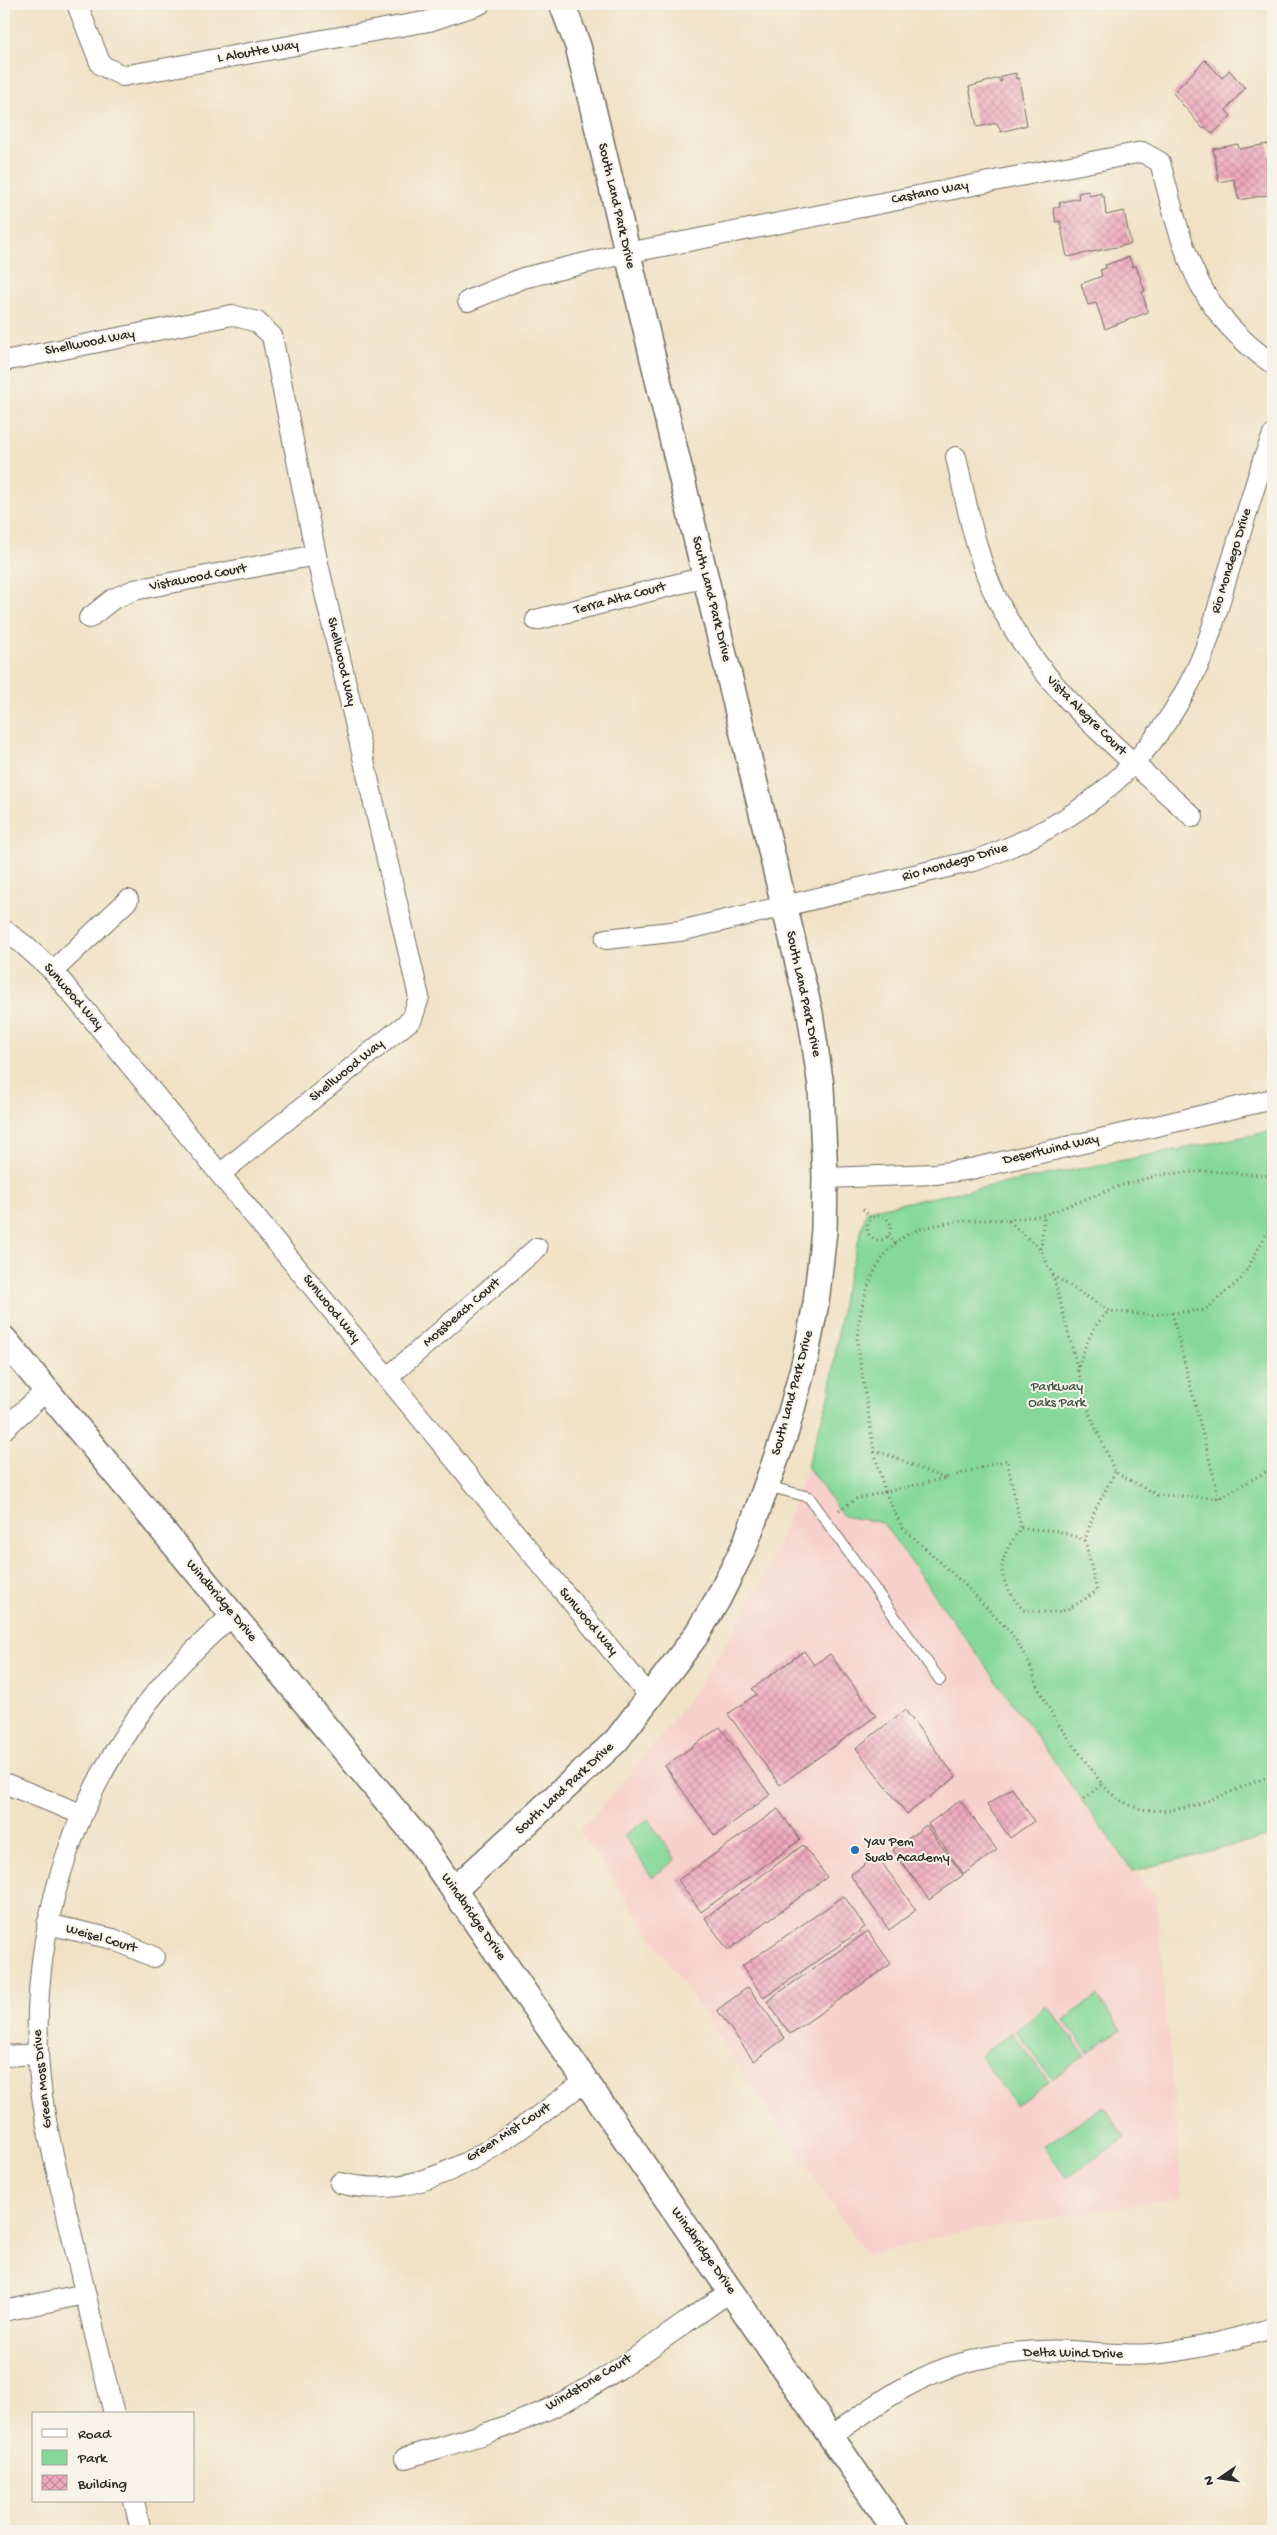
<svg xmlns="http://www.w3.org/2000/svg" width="1277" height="2535" viewBox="0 0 1277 2535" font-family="'Gochi Hand',sans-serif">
<defs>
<pattern id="building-cross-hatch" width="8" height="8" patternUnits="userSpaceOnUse" patternTransform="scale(1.25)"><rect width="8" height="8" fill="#efa9be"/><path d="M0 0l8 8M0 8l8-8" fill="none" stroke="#c28a9b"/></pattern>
</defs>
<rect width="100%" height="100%" fill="#f7f3e8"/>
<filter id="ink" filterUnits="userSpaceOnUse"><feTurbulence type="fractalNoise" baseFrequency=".02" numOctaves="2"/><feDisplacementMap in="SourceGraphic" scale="10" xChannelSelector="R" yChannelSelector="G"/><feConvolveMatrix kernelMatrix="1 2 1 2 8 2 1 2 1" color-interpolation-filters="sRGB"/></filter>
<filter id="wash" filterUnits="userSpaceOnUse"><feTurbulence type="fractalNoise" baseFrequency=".0096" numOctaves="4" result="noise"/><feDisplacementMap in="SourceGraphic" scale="20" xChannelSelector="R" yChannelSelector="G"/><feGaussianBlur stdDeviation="1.12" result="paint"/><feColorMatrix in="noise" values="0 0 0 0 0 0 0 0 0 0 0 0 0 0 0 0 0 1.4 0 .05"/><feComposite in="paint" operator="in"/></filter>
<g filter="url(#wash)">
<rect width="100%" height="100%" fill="#f1e2c6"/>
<polygon fill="#f7d0cb" points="807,1466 843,1515 882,1523 1133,1871 1156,1896 1183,2197 954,2233 867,2256 579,1829 594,1816 674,1720 726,1644 767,1572 787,1522"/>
<g fill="#85d899" stroke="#588262">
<polygon points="1273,1131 1273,1835 1133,1871 883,1523 843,1516 807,1466 830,1393 843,1296 867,1210"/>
<polygon points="648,1819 676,1860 652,1877 624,1836"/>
<polygon points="1097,1996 1121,2029 1088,2053 1064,2020"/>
<polygon points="1048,2006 1085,2055 1052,2079 1016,2030"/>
<polygon points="1012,2032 1049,2082 1016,2105 980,2056"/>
<polygon points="1103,2106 1125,2138 1066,2178 1044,2146"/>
</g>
<g id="blocks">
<g fill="url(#building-cross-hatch)">
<polygon points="1205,60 1222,78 1229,70 1245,88 1226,110 1231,116 1213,134 1205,127 1203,129 1173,93"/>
<polygon points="1016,73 1016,79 1019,78 1027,125 1001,132 997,123 977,127 969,87 999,78 1000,82 1002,81 1001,76"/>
<polygon points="1238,144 1239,149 1268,144 1271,160 1273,159 1273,194 1239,200 1234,179 1219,182 1213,149"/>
<polygon points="1088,191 1090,196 1101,193 1102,197 1104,196 1106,215 1124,211 1131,244 1067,257 1060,221 1056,222 1053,208 1060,207 1059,203 1079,198 1078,193"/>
<polygon points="1129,257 1133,267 1136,266 1145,291 1142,292 1148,312 1105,329 1096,303 1088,305 1081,284 1102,276 1100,270 1106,268 1105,265"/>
<polygon points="804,1651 814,1665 830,1654 876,1716 780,1785 728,1714 757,1694 752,1689"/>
<polygon points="905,1710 956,1777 907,1814 856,1748"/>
<polygon points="720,1727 770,1795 715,1836 665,1766"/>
<polygon points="1012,1788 1034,1821 1010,1838 987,1805"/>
<polygon points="960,1800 997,1850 964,1874 928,1824"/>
<polygon points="778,1809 800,1840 701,1912 678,1880"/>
<polygon points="926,1825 963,1875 929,1900 893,1850"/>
<polygon points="803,1845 827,1877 728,1950 705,1918"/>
<polygon points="877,1856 916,1910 889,1930 850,1875"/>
<polygon points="844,1896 865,1927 764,1998 742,1966"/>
<polygon points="868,1931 891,1964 790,2034 767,2001"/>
<polygon points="748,1987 785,2038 754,2061 717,2010"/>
</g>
</g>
</g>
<g filter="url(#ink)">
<use href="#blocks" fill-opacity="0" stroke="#706b61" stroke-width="1"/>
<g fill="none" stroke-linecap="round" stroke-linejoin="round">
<g stroke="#706b61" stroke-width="12">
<polyline id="service" points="767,1486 809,1497 940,1680"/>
</g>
<g stroke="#706b61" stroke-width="22">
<g id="minor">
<polyline points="77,4 101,65 123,76 429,21 480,4"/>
<path d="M 468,301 L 523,278 L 627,253 L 1142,152 L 1160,162 C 1183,248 1194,310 1273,364"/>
<polyline points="4,361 232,315 257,322 272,336 316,555 419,997 412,1019 220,1174"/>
<path d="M 956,457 C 967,504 975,555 997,599 C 1041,689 1120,750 1193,817"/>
<polyline points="89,618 113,599 134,590 316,555"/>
<polyline points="536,620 705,577"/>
<polyline points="4,930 23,944 53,971 650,1697"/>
<path d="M 606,939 L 680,931 L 977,860 C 1080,823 1151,767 1198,666 C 1210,640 1217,611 1225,583 C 1238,542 1250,501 1263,460 L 1273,435"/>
<polyline points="53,971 128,900"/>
<polyline points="825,1178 935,1174 971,1169 1273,1099"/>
<polyline points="387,1378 537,1248"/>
<polyline points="4,1429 47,1390"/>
<polyline points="4,1783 81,1814"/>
<polyline points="47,1924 113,1939 154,1957"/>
<polyline points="4,2056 38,2054"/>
<path d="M 340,2183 C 433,2207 515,2131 586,2081"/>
<polyline points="4,2311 85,2294"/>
<path d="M 114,2414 C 97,2345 81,2275 65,2206 C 53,2155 40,2105 38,2052 C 33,1915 78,1783 167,1679 C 186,1656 210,1636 232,1615"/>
<path d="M 831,2436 C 872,2408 913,2376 963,2363 C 998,2353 1035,2349 1072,2351 C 1098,2353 1124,2356 1151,2354 C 1193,2351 1233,2339 1273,2328"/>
<path d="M 405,2458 C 454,2443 503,2430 549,2409 C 612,2379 673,2330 731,2291"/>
<polyline points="134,2501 141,2531"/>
</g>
</g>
<g stroke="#706b61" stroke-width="28">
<g id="tertiary">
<polyline points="4,1339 420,1841 896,2531"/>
<polyline points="455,1889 616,1741 695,1637 718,1599 745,1545 786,1431 805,1360 816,1303 824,1231 825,1178 821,1086 810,1013 578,46 562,4"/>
</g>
</g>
<g stroke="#706b61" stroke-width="3" stroke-dasharray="1 4" stroke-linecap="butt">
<polyline points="863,1209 872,1219"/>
<circle cx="879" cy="1228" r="12"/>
<polyline points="1008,1220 1044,1215 1125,1184 1164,1174 1210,1171 1273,1176"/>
<polyline points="888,1236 896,1244"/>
<polyline points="1041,1249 1044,1215"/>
<polyline points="1053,1275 1109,1311 1149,1315 1205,1310 1242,1278 1270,1228 1273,1210"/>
<polyline points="1172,1313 1219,1498"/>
<path d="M 1077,1371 C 1085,1347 1090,1328 1109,1311"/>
<path d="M 874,1451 C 899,1456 920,1471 945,1478"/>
<path d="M 1115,1472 L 1095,1510 L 1085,1540 L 1097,1591 C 1063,1613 1064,1615 1023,1610 C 996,1577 995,1563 1021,1528 L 1007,1460 L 946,1478 L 885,1492 L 874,1451 L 857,1340 C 860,1299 876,1243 920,1229 C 948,1221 979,1219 1008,1220 L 1041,1250 L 1053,1275 L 1090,1415 L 1115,1472 L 1157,1495 L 1219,1498 L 1273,1468"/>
<polyline points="839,1510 856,1499 885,1492 902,1527 962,1582 1012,1634 1028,1660 1038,1687 1054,1718 1102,1784 1082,1801"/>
<polyline points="1021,1528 1058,1531 1085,1540"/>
<path d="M 1102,1784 C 1149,1840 1220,1793 1273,1775"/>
</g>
<use href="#service" stroke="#fff" stroke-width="10"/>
<use href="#minor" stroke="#fff" stroke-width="20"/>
<use href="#tertiary" stroke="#fff" stroke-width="25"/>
</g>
</g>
<circle fill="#1f6fb2" stroke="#f7f3e8" stroke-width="2" cx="855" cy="1850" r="5"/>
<g text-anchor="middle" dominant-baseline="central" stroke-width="4" stroke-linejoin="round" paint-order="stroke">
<g font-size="14" fill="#2b2b2b" stroke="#f7f3e8">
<text transform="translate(258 52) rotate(-10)">L Aloutte Way</text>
<text transform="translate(930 193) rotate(-11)">Castano Way</text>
<text transform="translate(616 206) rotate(77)">South Land Park Drive</text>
<text transform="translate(90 343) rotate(-11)">Shellwood Way</text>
<text transform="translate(1232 561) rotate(-73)">Rio Mondego Drive</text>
<text transform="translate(198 578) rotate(-11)">Vistawood Court</text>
<text transform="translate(620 599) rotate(-15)">Terra Alta Court</text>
<text transform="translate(711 599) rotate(76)">South Land Park Drive</text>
<text transform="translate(341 662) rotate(77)">Shellwood Way</text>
<text transform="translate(1086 716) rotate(45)">Vista Alegre Court</text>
<text transform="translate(955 863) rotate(-16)">Rio Mondego Drive</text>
<text transform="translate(803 994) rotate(78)">South Land Park Drive</text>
<text transform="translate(73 997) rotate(49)">Sunwood Way</text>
<text transform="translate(347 1071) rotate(-39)">Shellwood Way</text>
<text transform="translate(1051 1150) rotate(-13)">Desertwind Way</text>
<text transform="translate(331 1309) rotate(51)">Sunwood Way</text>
<text transform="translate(462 1313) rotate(-41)">Mossbeach Court</text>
<text transform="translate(793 1393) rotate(-75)">South Land Park Drive</text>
<text transform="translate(221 1601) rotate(50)">Windbridge Drive</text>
<text transform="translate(588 1622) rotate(50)">Sunwood Way</text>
<text transform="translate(565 1789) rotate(-43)">South Land Park Drive</text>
<text transform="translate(473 1917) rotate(55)">Windbridge Drive</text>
<text transform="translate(101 1939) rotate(16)">Weisel Court</text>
<text transform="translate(43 2079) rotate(-96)">Green Moss Drive</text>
<text transform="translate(509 2133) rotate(-33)">Green Mist Court</text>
<text transform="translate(703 2251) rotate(55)">Windbridge Drive</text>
<text transform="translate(1073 2354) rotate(1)">Delta Wind Drive</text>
<text transform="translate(589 2383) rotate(-31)">Windstone Court</text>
</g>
<g font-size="14" fill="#425646" stroke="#f7f3e8">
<text x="1057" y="1387">Parkway<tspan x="1057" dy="16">Oaks Park</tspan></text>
</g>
<g font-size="14" fill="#2b2b2b" stroke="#f7f3e8" text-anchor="start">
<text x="865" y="1842">Yav Pem<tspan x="865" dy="16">Suab Academy</tspan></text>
</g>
</g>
<rect width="1277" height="2535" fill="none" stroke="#f7f3e8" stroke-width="20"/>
<rect x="32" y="2412" width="162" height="90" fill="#f7f3e8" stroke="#a5a39c"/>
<rect x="42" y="2429" width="25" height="8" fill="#ffffff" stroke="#a5a39c"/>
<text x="78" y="2438" font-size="15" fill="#2b2b2b">Road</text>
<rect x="42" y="2450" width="25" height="15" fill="#85d899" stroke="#a5a39c"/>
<text x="78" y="2462" font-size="15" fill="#2b2b2b">Park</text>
<rect x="42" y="2475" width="25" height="15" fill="url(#building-cross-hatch)" stroke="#a5a39c"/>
<text x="78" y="2488" font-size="15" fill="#2b2b2b">Building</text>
<g transform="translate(1220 2478) rotate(257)" stroke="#f7f3e8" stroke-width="4" paint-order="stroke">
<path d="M0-4L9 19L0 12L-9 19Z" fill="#2b2b2b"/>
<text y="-8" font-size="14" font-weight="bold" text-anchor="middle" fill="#2b2b2b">N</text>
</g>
</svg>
